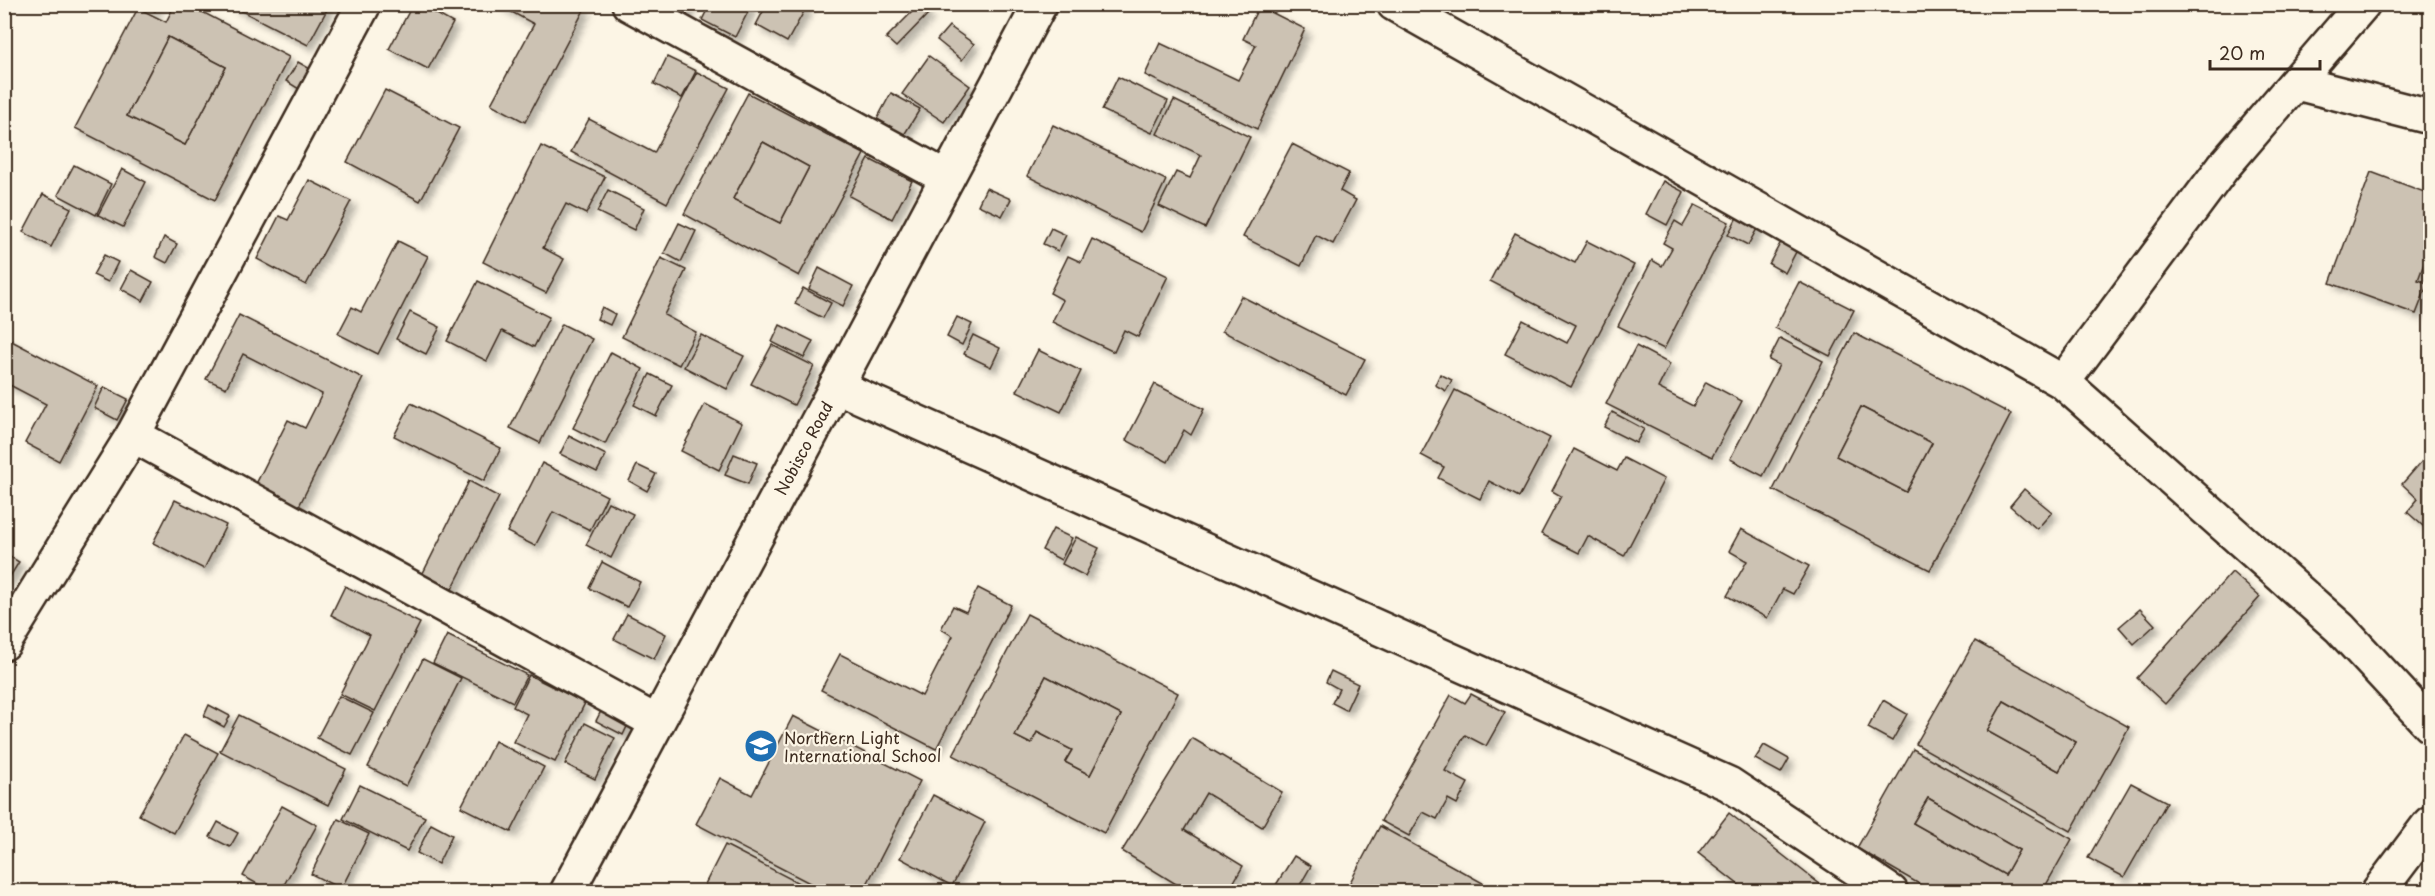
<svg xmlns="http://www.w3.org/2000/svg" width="2435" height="896" viewBox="0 0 2435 896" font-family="'Playpen Sans',sans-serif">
<defs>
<filter id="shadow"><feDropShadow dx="5.5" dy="5.5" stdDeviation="3" flood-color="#0004"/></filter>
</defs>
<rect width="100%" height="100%" fill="#fcf5e5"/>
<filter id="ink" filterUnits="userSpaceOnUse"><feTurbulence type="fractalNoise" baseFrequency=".0167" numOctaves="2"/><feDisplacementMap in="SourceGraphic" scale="12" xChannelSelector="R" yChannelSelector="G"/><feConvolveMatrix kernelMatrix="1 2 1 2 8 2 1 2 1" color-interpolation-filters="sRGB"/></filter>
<g filter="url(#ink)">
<g fill="#ccc2b3" stroke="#3b2a1e" stroke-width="1.5" fill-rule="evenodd" filter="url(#shadow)">
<polygon points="142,4 158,4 155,11"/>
<path d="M 175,4 L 187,4 L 289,57 L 215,200 L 75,128 L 138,8 L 166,22 ZM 168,37 L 226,67 L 185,145 L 127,116 Z"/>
<polygon points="228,4 330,4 308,45"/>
<polygon points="413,4 419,4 453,23 428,69 389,49"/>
<polygon points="497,4 577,4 585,8 525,122 491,104 534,24"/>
<polygon points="663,4 691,4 686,16"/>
<polygon points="710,4 752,4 735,37 702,20"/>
<polygon points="767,4 808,4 787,42 756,25"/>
<polygon points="919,5 928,14 896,47 886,38"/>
<polygon points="1259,6 1305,29 1257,129 1145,75 1160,43 1238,80 1256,45 1243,39"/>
<polygon points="949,26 974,44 962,60 937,40"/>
<polygon points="168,37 226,67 185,145 127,116"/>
<polygon points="929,56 970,86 944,122 902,94"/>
<polygon points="667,57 696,71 682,98 654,84"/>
<polygon points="298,62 319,74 307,94 286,81"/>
<polygon points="697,72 729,88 667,203 571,152 589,119 654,153"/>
<polygon points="1118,77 1168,101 1152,133 1102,110"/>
<polygon points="385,90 459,128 420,201 347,162"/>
<path d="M 748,93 L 864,154 L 799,276 L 684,214 ZM 763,142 L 809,167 L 780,223 L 733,199 Z"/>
<polygon points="891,93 920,109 904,135 877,119"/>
<polygon points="1174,100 1250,137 1205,228 1159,206 1176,172 1190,178 1201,155 1157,134"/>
<polygon points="1053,125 1166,180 1141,232 1027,176"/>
<polygon points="763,142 809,167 780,223 733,199"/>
<polygon points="1292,144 1349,173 1340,191 1356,200 1333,244 1316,235 1301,266 1243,237"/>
<polygon points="541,146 605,177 586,214 566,204 543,248 564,259 546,293 483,262"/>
<polygon points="869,159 912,181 892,219 849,196"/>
<polygon points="74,165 111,184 96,215 58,195"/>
<polygon points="122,169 146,182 123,227 98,215"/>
<polygon points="2371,172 2427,193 2430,198 2430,247 2418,280 2428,283 2416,314 2330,283"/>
<polygon points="309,180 351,201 306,285 257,259 279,216 288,220"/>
<polygon points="1663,181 1684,192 1667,225 1646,214"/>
<polygon points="986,188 1011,199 1002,216 978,205"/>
<polygon points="608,190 644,208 634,230 597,212"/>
<polygon points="43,194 71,208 51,247 23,232"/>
<polygon points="1695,205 1729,222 1664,349 1618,326 1652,260 1662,266 1672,248 1663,243 1675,221 1683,226"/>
<polygon points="1738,215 1759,225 1748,245 1728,235"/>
<polygon points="679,223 696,231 681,262 664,253"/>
<polygon points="1051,228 1066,235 1058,251 1043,244"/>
<polygon points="1515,233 1575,263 1587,241 1634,265 1571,387 1505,354 1523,320 1567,343 1576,325 1490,281"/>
<polygon points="164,237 177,244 167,263 155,257"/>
<polygon points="1092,239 1168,276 1138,337 1124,330 1114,352 1052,322 1063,300 1050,293 1068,256 1081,262"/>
<polygon points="1782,240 1798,248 1785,273 1769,264"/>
<polygon points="398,241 428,256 378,354 338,334 352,307 361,312"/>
<polygon points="104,255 118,262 108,282 93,275"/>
<polygon points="661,258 686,270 664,315 696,332 679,365 622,337"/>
<polygon points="819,268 853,286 843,306 809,289"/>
<polygon points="131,270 153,282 143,301 121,289"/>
<polygon points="478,281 549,317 534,347 502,331 487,361 447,341"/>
<polygon points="1799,282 1854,310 1830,356 1775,328"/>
<polygon points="803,288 831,303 823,318 795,304"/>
<polygon points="1241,296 1365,359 1346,395 1222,331"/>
<polygon points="602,307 615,314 610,325 597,319"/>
<polygon points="410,312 440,327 426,354 396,339"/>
<polygon points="239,315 363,378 298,508 255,486 288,420 305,428 322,394 243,354 226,388 206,379"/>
<polygon points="957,317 972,324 962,345 947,337"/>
<polygon points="562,324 592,339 540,443 510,428"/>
<polygon points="780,325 813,341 804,358 772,342"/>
<path d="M 1854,333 L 2011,414 L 1930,570 L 1773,490 ZM 1861,407 L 1932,443 L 1906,492 L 1836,456 Z"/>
<polygon points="701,335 744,356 727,389 684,367"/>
<polygon points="973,335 1000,348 991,367 964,354"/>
<polygon points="4,337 98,386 59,461 25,443 46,404 4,382"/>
<polygon points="1780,338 1823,361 1763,476 1730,459 1779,365 1769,360"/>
<polygon points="772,345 814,366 794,405 751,384"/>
<polygon points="1636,346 1670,364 1658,388 1693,406 1706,382 1742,401 1712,457 1606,404"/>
<polygon points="1038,350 1081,371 1061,412 1017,391"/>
<polygon points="611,352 643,369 605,444 573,428"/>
<polygon points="650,374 672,385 656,416 634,405"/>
<polygon points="1440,374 1452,380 1446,391 1435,385"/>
<polygon points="1155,384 1204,409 1191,435 1184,430 1168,462 1126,440"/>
<polygon points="104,387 128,399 117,420 94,408"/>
<polygon points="1455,390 1550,438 1519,497 1489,481 1480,499 1438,478 1444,467 1421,455"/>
<polygon points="411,403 501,448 484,481 394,436"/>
<polygon points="705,404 742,423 719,470 681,451"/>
<polygon points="1861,407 1932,443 1906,492 1836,456"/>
<polygon points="1612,412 1644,429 1636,443 1604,427"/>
<polygon points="569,436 606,455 597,472 560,454"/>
<polygon points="1574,449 1617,471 1624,458 1664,479 1624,556 1588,536 1579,553 1541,534 1561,496 1552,491"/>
<polygon points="2430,452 2430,532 2407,512 2418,499 2402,484"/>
<polygon points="734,454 757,463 748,484 725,475"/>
<polygon points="542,463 607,496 590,530 553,512 535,546 507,532"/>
<polygon points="637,465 656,474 647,491 629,481"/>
<polygon points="469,481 499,497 449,595 419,581"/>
<polygon points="2024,489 2052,512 2037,529 2010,506"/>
<polygon points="175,500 226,525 204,569 153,543"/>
<polygon points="608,502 633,514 611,558 586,545"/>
<polygon points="1053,529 1072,538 1061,560 1042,550"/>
<polygon points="1741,529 1809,566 1793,594 1783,589 1767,618 1727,596 1747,561 1729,551"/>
<polygon points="1076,537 1099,548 1085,576 1062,564"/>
<polygon points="4,553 19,562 6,583 4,582"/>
<polygon points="602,562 640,582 627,607 589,588"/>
<polygon points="2232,572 2260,597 2165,704 2137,678"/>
<polygon points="345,586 420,623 375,711 340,694 370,635 331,615"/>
<polygon points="978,588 1011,605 936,749 821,690 840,654 922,696 953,636 941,629 953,606 966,612"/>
<polygon points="2140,609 2155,625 2134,644 2119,627"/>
<polygon points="627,614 666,634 654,659 614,639"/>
<path d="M 1027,614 L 1178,693 L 1104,833 L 953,755 ZM 1046,676 L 1121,715 L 1090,775 L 1065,762 L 1072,750 L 1037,732 L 1031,744 L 1015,736 Z"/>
<polygon points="447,635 527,675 513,702 433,663"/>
<path d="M 1975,641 L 2129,727 L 2071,831 L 1916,744 ZM 2004,701 L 2076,742 L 2059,771 L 1987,731 Z"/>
<polygon points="423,659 461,678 406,786 368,767"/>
<polygon points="1331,671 1358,684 1346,710 1332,703 1339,689 1326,682"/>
<polygon points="529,675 585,703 555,762 513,742 527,714 513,707"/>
<polygon points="1046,676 1121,715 1090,775 1065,762 1072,750 1037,732 1031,744 1015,736"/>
<polygon points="1471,694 1505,712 1486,746 1465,735 1445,771 1468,783 1457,804 1448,799 1437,819 1423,812 1409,836 1381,821 1451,695 1465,703"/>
<polygon points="339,696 374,713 352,755 317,738"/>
<polygon points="1883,700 1907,714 1892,741 1868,728"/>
<polygon points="2004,701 2076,742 2059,771 1987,731"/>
<polygon points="209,705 230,716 224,727 204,716"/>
<polygon points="603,707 630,720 623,735 596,721"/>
<polygon points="239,715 346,769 328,805 220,751"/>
<polygon points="793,716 920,781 863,892 827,892 696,824 720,778 752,795"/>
<polygon points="585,723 615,738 595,779 565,764"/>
<polygon points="184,735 218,753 174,833 139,815"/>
<polygon points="1192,738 1282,792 1262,827 1206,793 1184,830 1243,866 1228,892 1189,892 1122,851"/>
<polygon points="495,741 544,767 511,832 461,807"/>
<polygon points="1764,745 1789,759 1781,773 1755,759"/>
<path d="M 1913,749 L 2072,839 L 2042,892 L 1933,892 L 1857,848 ZM 1928,798 L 2019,850 L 2005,875 L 1913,823 Z"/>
<polygon points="2131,783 2167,802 2124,877 2088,858"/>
<polygon points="360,785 425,817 407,851 343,819"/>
<polygon points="933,795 985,822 952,886 900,858"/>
<polygon points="1928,798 2019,850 2005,875 1913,823"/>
<polygon points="282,806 317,825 280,892 272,892 243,876"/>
<polygon points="1729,813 1830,892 1748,892 1698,853"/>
<polygon points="338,819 369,834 341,889 311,874"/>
<polygon points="218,822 238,833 230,847 210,837"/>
<polygon points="431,824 452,835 438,864 417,853"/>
<polygon points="1380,826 1499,892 1353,892 1347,888"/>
<polygon points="725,845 816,892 701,892"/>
<polygon points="1294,856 1311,866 1296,892 1280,892 1274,888"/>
</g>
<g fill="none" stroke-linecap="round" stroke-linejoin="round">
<g stroke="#3b2a1e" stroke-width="38">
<g id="minor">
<polyline points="629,4 947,178"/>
<polyline points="1394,4 2063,382 2340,628 2430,725"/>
<polyline points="2297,83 2430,117"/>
<polyline points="2063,382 2223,167 2363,4"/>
<polyline points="836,386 1729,784 1891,892"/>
<polyline points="133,435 656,722"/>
<polyline points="4,643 133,435 364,4"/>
<polyline points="567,892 1040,4"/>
<polyline points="2378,892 2430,823"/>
</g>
</g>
<use href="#minor" stroke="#fcf5e5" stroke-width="33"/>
</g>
</g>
<defs>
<g id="school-disc" transform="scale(1.725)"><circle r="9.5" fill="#1f6fb2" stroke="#fcf5e5"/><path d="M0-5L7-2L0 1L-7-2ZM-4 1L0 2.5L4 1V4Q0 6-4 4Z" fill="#fff"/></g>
</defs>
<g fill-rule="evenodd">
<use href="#school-disc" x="761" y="746"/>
</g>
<g text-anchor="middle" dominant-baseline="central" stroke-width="4.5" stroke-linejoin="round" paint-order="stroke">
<g font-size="16" fill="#3b2a1e" stroke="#fcf5e5">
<text transform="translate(803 448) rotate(-62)">Nobisco Road</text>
</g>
<g font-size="16" fill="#3b2a1e" stroke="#fcf5e5" text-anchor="start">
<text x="784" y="737">Northern Light<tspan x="784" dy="18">International School</tspan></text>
</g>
</g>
<rect width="2435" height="896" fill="none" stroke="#fcf5e5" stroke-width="24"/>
<rect x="12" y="12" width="2411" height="872" fill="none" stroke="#3b2a1e" stroke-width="2" filter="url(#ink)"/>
<path d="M2210 60v9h110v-9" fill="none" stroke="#3b2a1e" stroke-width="3"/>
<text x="2219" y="60" font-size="18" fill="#3b2a1e" stroke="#fcf5e5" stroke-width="4.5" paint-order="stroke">20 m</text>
</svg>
